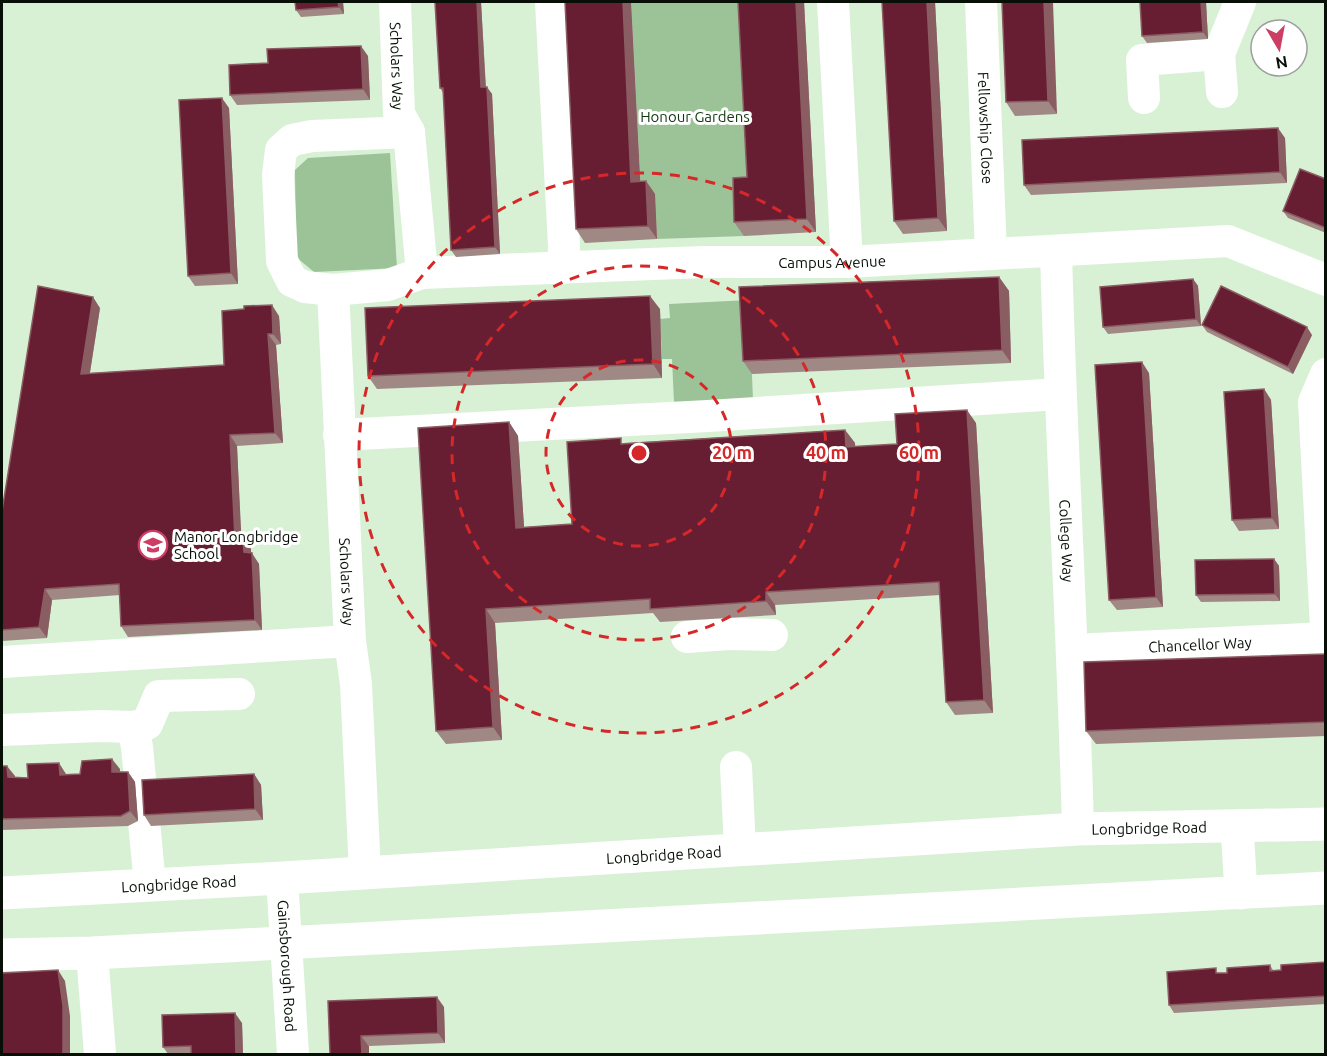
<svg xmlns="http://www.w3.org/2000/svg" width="1327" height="1056" viewBox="0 0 1327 1056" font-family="Ubuntu,sans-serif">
<rect width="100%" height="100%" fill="#d8f1d5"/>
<g fill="#9cc398">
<polygon points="631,2 747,2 756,190 742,192 744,236 657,239 655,195 641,195"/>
<polygon points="390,153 397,268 314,272 296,257 295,170 308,158"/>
<polygon points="749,300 753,400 674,403 672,359 662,359 660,319 670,318 669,304"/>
</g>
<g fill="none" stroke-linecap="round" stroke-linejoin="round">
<g stroke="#fff" stroke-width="32">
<path id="s1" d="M 395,2 L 399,114 L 409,132 L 422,273"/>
<polyline points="551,2 564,246 563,268"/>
<polyline points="833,2 847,262"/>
<path id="s2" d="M 981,2 L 991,254"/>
<polyline points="1222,92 1219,54 1240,2"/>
<polyline points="1144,98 1142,60 1219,54"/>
<path id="s3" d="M 409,132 L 312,136 L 292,140 L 281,150 L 278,175 L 282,261 L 292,281 L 305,287 L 333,290 L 388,285 L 422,273 L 703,262 L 847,262 L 1228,241 L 1326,280"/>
<path id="s4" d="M 1056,251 C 1061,444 1073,636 1078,829"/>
<path id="s5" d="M 333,290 L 350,641 L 356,684 L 365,873"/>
<polyline points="1326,374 1314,402 1326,628"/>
<polyline points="339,435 708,416 1060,394"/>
<polyline points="687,637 728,634 772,635"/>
<path id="s6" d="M 1074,650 L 1326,638"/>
<polyline points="2,662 350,641"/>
<polyline points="2,730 99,726 133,727"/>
<polyline points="736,767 740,848"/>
<path id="s7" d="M 282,878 L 293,1054"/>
<polyline points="150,885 137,747 133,727 147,724 159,696 239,694"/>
<polyline points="92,953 100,1054"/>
</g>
<g stroke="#fff" stroke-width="33">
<polyline points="1237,826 1241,893"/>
<path id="s8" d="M 2,893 L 282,878 L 1078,829 L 1326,824"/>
<polyline points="2,955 92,953 1326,888"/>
</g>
</g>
<g fill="#a08884">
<polygon points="343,2 344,14 301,17 296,10"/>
<polygon points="435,2 481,2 486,87 492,94 500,254 456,257 451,250 444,94 440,88"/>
<polygon points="631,2 640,181 646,181 655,194 657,239 585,243 576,229"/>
<polygon points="738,2 804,2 816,232 744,236 734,222 747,177"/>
<polygon points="882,2 935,2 947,231 903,234 894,221"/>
<polygon points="1002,2 1057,114 1015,116 1006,102"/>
<polygon points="1140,2 1206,2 1208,39 1147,43 1142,36"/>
<polygon points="368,56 370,100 237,105 230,95"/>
<polygon points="229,108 238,284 195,286 188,276"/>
<polygon points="1285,138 1287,183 1031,195 1024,185"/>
<polygon points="1326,179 1326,233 1288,218 1283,211"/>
<polygon points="999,277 1009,291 1011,363 752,374 743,361"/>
<polygon points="1193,279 1198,286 1201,326 1108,334 1103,327"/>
<polygon points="100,308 90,373 224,365 279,316 281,344 276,345 283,443 237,446 241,539 243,539 251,549 251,553 259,564 262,630 128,637 121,626 120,595 52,600 47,638 2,641 2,511"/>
<polygon points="660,309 662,378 377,389 368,376"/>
<polygon points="1202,325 1312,335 1293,374 1207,332"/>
<polygon points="1149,373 1163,607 1117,610 1109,600"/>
<polygon points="1264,389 1271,400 1279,529 1239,531 1232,520"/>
<polygon points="509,422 518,436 524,527 572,524 624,443 845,430 855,443 855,447 897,444 976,423 993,713 955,715 946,702 940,595 775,605 776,615 660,622 653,613 495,623 502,740 446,744 436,731"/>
<polygon points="1274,559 1279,566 1280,601 1201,602 1196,595"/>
<polygon points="1326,654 1326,736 1096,744 1086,731"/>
<polygon points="2,766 15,776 15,777 28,778 66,774 80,774 120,769 120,772 128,772 135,782 138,821 128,826 2,830"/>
<polygon points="254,774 261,785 263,820 151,826 144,815"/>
<polygon points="1326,962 1326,1004 1174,1013 1169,1005 1219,973 1227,973 1270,965 1273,970 1281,970"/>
<polygon points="328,1001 444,1007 445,1043 369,1046"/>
<polygon points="242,1023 243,1054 168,1054 163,1047"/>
</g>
<g fill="#8a5d63">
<polygon points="338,2 343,2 344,14 339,7"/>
<polygon points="477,2 481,2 486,94 481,87"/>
<polygon points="623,2 631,2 641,195 631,182"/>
<polygon points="796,2 804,2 816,232 807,219"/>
<polygon points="927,2 935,2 947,231 938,218"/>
<polygon points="1044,2 1053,2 1057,114 1048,101"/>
<polygon points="1201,2 1206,2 1208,39 1203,32"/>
<polygon points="361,46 368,56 370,100 363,89"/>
<polygon points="487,87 492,94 500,254 495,247"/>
<polygon points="222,98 229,108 238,284 231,273"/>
<polygon points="1278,128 1285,138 1287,183 1280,172"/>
<polygon points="646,181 655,194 657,239 648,226"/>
<polygon points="999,277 1009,291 1011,363 1002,350"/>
<polygon points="1193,279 1198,286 1201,326 1196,319"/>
<polygon points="650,296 660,309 662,378 653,364"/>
<polygon points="93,297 100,308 88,384 81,374"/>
<polygon points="272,305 279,316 281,344 273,334"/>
<polygon points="1307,327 1312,335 1293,374 1288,367"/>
<polygon points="268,334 276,345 283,443 275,433"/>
<polygon points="1142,362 1149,373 1163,607 1156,597"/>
<polygon points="1264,389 1271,400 1279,529 1272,518"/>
<polygon points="967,410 976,423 993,713 984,700"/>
<polygon points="509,422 518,436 525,541 516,528"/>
<polygon points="845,430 855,443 856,460 846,447"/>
<polygon points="230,435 237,446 242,550 235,539"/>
<polygon points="243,539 251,549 251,563 244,552"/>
<polygon points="252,553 259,564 262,630 255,620"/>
<polygon points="1274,559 1279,566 1280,601 1275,594"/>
<polygon points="45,589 52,600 47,638 39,627"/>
<polygon points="766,592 775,605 776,615 766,601"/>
<polygon points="486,609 495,623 502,740 493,727"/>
<polygon points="112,759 120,769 119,782 112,772"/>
<polygon points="59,763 66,774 67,785 60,775"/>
<polygon points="7,766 15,776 15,788 8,777"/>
<polygon points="128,772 135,782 138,821 130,811"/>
<polygon points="254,774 261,785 263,820 255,809"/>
<polygon points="58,970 65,981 70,1016 70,1054 63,1054"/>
<polygon points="437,997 444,1007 445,1043 438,1033"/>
<polygon points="235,1013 242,1023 243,1054 236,1054"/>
<polygon points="361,1036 369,1046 369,1054 362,1054"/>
</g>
<g fill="#681e32" stroke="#8a5d63" stroke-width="1.5">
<polygon points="295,2 338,2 339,7 296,10"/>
<polygon points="435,2 477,2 481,87 487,87 495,247 451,250 443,88 440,88"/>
<polygon points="565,2 623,2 631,182 646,181 648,226 576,229"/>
<polygon points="738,2 796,2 807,219 734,222 733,178 747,177"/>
<polygon points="882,2 927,2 938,218 894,221"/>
<polygon points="1002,2 1044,2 1048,101 1006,102"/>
<polygon points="1140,2 1201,2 1203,32 1142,36"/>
<polygon points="361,46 363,89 230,95 229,65 268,63 267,49"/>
<polygon points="222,98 231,273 188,276 179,100"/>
<polygon points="1278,128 1280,172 1024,185 1022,140"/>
<polygon points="1300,169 1326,179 1326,228 1283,211"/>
<polygon points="999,277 1002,350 743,361 739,287"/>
<polygon points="1193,279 1196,319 1103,327 1100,287"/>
<polygon points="38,286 93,297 81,374 224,365 222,311 244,309 244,306 272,305 273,334 268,334 275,433 230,435 235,539 243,539 244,552 252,553 255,620 121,626 119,584 45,589 39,627 2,630 2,511"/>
<polygon points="1221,286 1307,327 1288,367 1202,325"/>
<polygon points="650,296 653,364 368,376 365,308"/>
<polygon points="1142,362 1156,597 1109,600 1095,365"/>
<polygon points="1264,389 1272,518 1232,520 1224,392"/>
<polygon points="967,410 984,700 946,702 939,582 766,592 766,601 650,609 650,599 486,609 493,727 436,731 418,428 509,422 516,528 572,524 567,442 621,438 621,444 845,430 846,447 897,444 895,414"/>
<polygon points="1274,559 1275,594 1196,595 1195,560"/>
<polygon points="1326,654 1326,722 1086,731 1084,662"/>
<polygon points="112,759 112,772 128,772 130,811 121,816 2,819 2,766 7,766 8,777 28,778 27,764 59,763 60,775 80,774 82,761"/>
<polygon points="254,774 255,809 144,815 142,780"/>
<polygon points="1326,962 1326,996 1169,1005 1167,972 1216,968 1216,973 1227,973 1227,968 1270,965 1270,971 1281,970 1281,965"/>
<polygon points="58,970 63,1006 63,1054 2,1054 2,973"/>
<polygon points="437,997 438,1033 361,1036 362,1054 330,1054 328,1001"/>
<polygon points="235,1013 236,1054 191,1054 191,1046 163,1047 162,1015"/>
</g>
<g fill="none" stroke="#d62828" stroke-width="3" stroke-dasharray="10 8">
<circle cx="639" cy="453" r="93"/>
<circle cx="639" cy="453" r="187"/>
<circle cx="639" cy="453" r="280"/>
</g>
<defs>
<g id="school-ring" transform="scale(1.5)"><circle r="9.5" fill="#fff" stroke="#cd3e65" stroke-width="1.5"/><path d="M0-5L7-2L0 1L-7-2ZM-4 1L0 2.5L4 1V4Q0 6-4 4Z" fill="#cd3e65"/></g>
</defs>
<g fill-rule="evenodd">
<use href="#school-ring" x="153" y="545"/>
</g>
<g text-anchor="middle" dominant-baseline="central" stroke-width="6" stroke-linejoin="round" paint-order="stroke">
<g font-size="15" fill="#070f07" stroke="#fff">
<text stroke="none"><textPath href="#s1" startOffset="64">Scholars Way</textPath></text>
<text stroke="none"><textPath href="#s2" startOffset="126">Fellowship Close</textPath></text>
<text stroke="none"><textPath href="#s3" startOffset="810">Campus Avenue</textPath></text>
<text stroke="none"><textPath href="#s4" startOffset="290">College Way</textPath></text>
<text stroke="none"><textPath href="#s5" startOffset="292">Scholars Way</textPath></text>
<text stroke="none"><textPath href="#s6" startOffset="126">Chancellor Way</textPath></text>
<text stroke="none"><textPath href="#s8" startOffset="1149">Longbridge Road</textPath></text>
<text stroke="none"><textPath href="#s8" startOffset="663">Longbridge Road</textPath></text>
<text stroke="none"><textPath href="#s8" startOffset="177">Longbridge Road</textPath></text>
<text stroke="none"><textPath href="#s7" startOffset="88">Gainsborough Road</textPath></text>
</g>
<g font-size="15" fill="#11380f" stroke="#fff">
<text x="695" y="116">Honour Gardens</text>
</g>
<g font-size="15" fill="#070f07" stroke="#fff" text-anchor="start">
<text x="174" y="536">Manor Longbridge<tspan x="174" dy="17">School</tspan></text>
</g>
</g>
<circle cx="639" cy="453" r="9" fill="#d62828" stroke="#fff" stroke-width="3"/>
<g font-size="18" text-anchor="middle" font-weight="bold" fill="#d62828" stroke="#fff" stroke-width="6" stroke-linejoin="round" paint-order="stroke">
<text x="732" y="459">20 m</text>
<text x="826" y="459">40 m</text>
<text x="919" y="459">60 m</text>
</g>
<rect width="1327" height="1056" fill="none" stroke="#070f07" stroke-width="6"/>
<g transform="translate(1279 48) rotate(170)"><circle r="28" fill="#ffffff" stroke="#9c9f9c" stroke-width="1.5"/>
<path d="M0-4.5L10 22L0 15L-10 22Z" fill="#cd3e65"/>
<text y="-9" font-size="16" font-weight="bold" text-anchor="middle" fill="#070f07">N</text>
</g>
</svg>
